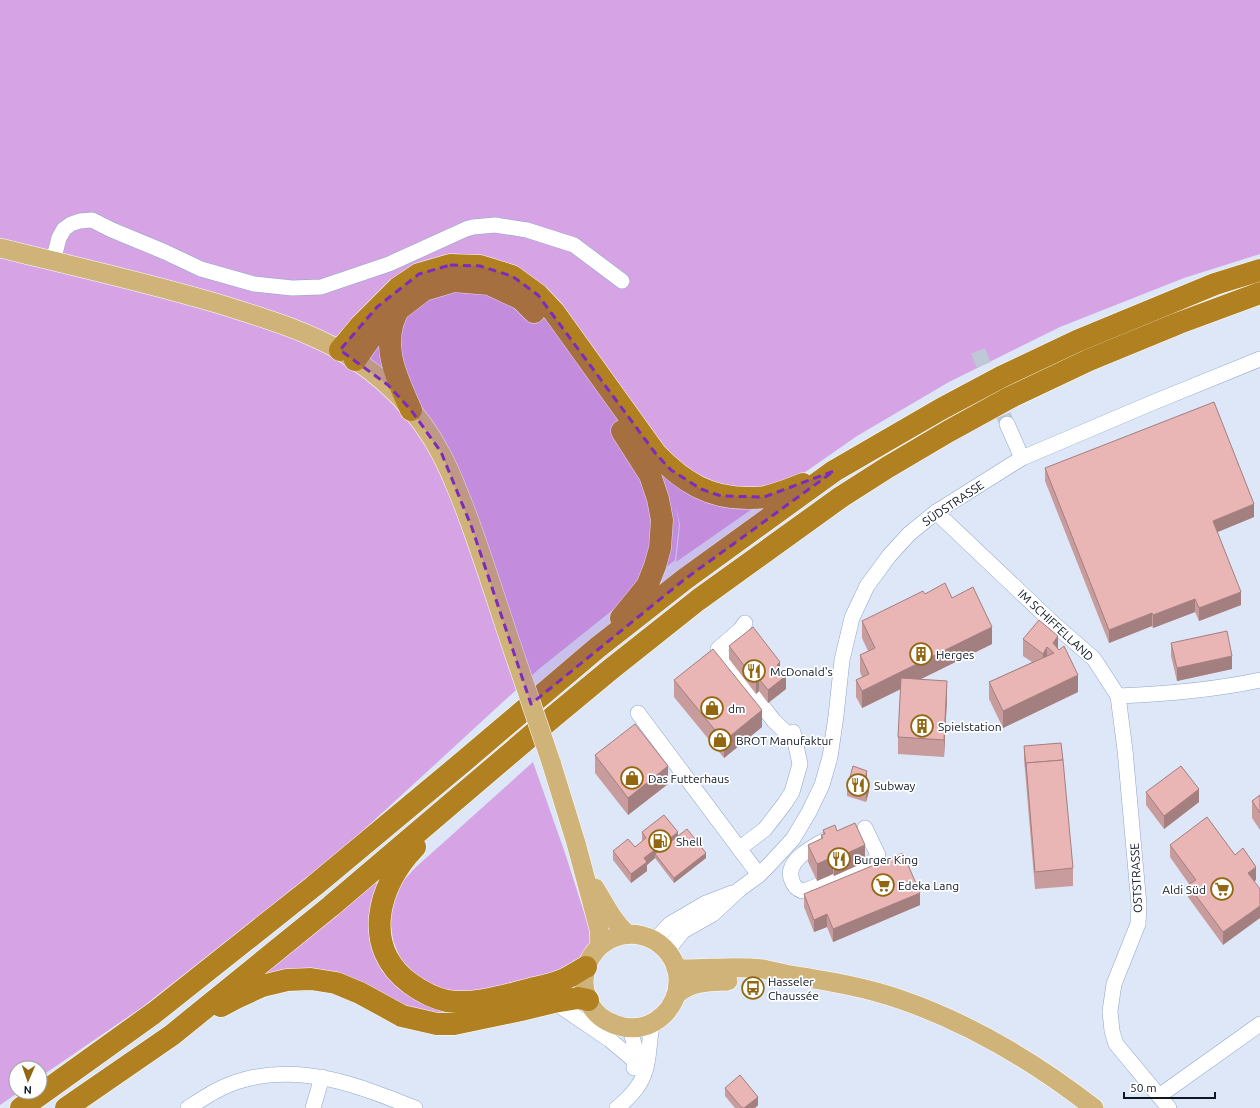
<svg xmlns="http://www.w3.org/2000/svg" width="1260" height="1108" viewBox="0 0 1260 1108" font-family="Ubuntu,sans-serif">
<rect width="100%" height="100%" fill="#dde7f7"/>
<g fill="#d6a4e4">
<polygon points="0,0 1260,0 1260,254 1184,278 1060,327 949,382 857,436 676,562 680,525 676,506 679,525 675,560 539,669 333,858 141,1008 40,1077 40,1068 16,1068 16,1092 19,1092 0,1105"/>
<polygon points="533,762 566,856 589,928 591,944 577,964 557,977 462,996 442,992 403,966 393,940 390,919 394,899 402,882 415,868"/>
<polygon points="376,882 379,889 395,983 484,1005 436,1017 268,977 264,970"/>
</g>
<g fill="none" stroke-linecap="round" stroke-linejoin="round">
<polyline stroke="#bec8d7" stroke-width="15" stroke-dasharray="15 8" stroke-linecap="butt" points="978,351 1007,424"/>
<g stroke="#8da6cb" stroke-width="16">
<g id="minor">
<polyline points="53,261 59,238 64,229 71,224 80,221 92,220 112,230 165,252 201,269 254,284 292,288 321,287 389,264 466,229 473,227 495,225 527,230 574,245 622,281"/>
<polyline points="1007,424 1022,458"/>
<path d="M 936,512 L 1054,624 L 1094,659 L 1118,696 C 1167,694 1213,690 1260,680"/>
<polyline points="745,623 740,630 718,649 774,721 795,741"/>
<polyline points="1118,696 1125,750 1139,905 1138,924 1114,984 1110,1011 1112,1031 1116,1044 1169,1108"/>
<polyline points="638,713 759,875"/>
<path d="M 825,840 C 810,848 782,863 793,883 C 796,889 800,891 805,891 L 875,861 L 878,855 L 865,828"/>
<polyline points="740,848 765,829 785,803 792,792 800,764 793,732"/>
<polyline points="655,940 670,924 706,903 732,893"/>
<polyline points="667,951 683,931 713,914 740,889 759,875 768,866 793,839 809,812 822,785 830,757 836,716 842,660 852,618 867,586 889,556 909,534 936,512 1022,458 1154,402 1260,359"/>
<polyline points="554,1002 610,1040 635,1061"/>
<polyline points="630,1028 636,1052 634,1068"/>
<polyline points="1159,1096 1260,1024"/>
<path d="M 188,1108 C 205,1097 223,1085 243,1080 C 302,1063 360,1086 415,1108"/>
<polyline points="313,1108 322,1077"/>
<path d="M 617,1108 C 632,1095 644,1083 647,1063 C 650,1049 649,1036 653,1023"/>
</g>
</g>
<g stroke="#fff" stroke-width="20">
<g id="major">
<path d="M 0,248 C 76,267 154,284 229,307 C 267,319 306,331 341,351 C 382,375 419,411 441,454 C 450,470 456,487 463,504 C 483,556 499,610 517,662"/>
<path d="M 551,762 L 576,843 L 599,929 L 600,946 C 594,952 589,958 587,966 C 579,986 588,1011 607,1021 C 620,1028 634,1030 648,1025 C 660,1020 669,1011 674,1000 C 691,961 652,922 613,938 C 608,940 604,943 600,946"/>
<path d="M 595,888 C 605,905 613,921 627,934"/>
<path d="M 676,968 L 684,969 C 710,969 737,966 763,969 C 772,971 781,973 790,975 C 828,981 865,987 902,1000 C 971,1024 1036,1063 1094,1108"/>
<path d="M 677,994 C 693,981 709,982 728,981"/>
</g>
</g>
<g stroke="#fff" stroke-width="23">
<g id="highway">
<path d="M 397,312 C 380,346 397,378 411,410"/>
<path d="M 340,350 L 360,326 L 398,288 L 419,274 L 450,265 L 480,266 L 512,276 L 538,295 L 554,312 L 656,454 C 683,482 710,499 750,498 C 755,498 760,498 765,497 C 778,494 791,489 803,484"/>
<polyline points="355,360 373,335 398,310 424,290 454,281 489,284 521,299 534,312"/>
<polyline points="621,618 647,586 655,566 660,548 662,520 658,499 650,475 622,431"/>
<path d="M 415,847 C 377,886 361,948 411,984 C 422,992 434,998 447,1001 C 474,1005 502,996 527,990 C 538,987 549,985 560,981 C 569,978 578,971 586,967"/>
<polyline points="221,1006 236,998 262,986 287,980 311,979 336,983 360,993 402,1016 437,1024 454,1024 521,1010 554,1002 578,998 588,1000"/>
<polyline points="21,1108 44,1092 154,1013 314,886 464,761 597,648 685,579 834,471 941,409 1001,377 1077,341 1215,284 1260,270"/>
<polyline points="66,1108 172,1035 331,906 553,717 611,669 698,600 841,497 888,467 949,431 1009,398 1089,360 1179,323 1260,293"/>
</g>
</g>
<use href="#minor" stroke="#fff" stroke-width="15"/>
<use href="#major" stroke="#d0b379" stroke-width="19"/>
<use href="#highway" stroke="#b18020" stroke-width="22"/>
<g stroke="#fff" stroke-width="20" stroke-linecap="butt">
<polyline id="major-bridge" points="517,662 551,762"/>
</g>
<use href="#major-bridge" stroke="#d0b379" stroke-width="19"/>
</g>
<g fill="#c89c9c">
<polygon points="1045,468 1254,517 1217,532 1241,605 1199,621 1195,612 1153,628 1152,626 1109,643 1045,481"/>
<polygon points="925,594 952,598 992,644 921,679 947,698 944,757 898,754 898,737 901,689 862,708 856,697 856,680 862,677 860,672 860,655 868,651 862,638 862,621"/>
<polygon points="1023,639 1058,649 1078,692 1003,728 989,699 989,682 1032,662 1023,656"/>
<polygon points="1171,643 1232,669 1177,681 1171,656"/>
<polygon points="729,646 780,669 786,689 768,703 759,691 756,694 729,659"/>
<polygon points="674,680 762,727 724,758 674,697"/>
<polygon points="1024,746 1073,868 1073,886 1035,889 1024,759"/>
<polygon points="595,755 668,784 628,815 595,773"/>
<polygon points="867,779 867,782 869,791 866,802 847,796 847,788"/>
<polygon points="1146,792 1199,802 1164,829 1146,805"/>
<polygon points="1260,795 1260,830 1252,818 1252,801"/>
<polygon points="823,830 837,831 865,862 834,876 833,874 817,881 808,862 808,845 821,839 821,835 823,834"/>
<polygon points="642,832 678,836 706,858 674,883 655,858 647,865 647,871 631,883 613,860 613,851 635,847 642,842"/>
<polygon points="1170,845 1235,855 1256,880 1254,881 1223,945 1188,897 1188,885 1189,884 1170,857"/>
<polygon points="804,894 920,905 833,942 827,927 814,932 804,907"/>
<polygon points="725,1088 758,1105 755,1108 735,1108 725,1096"/>
</g>
<g fill="#a37f7f">
<polygon points="1254,504 1254,517 1213,534 1213,521"/>
<polygon points="1241,592 1241,605 1199,621 1199,608"/>
<polygon points="1195,599 1195,612 1153,628 1153,615"/>
<polygon points="1152,613 1152,626 1109,643 1109,630"/>
<polygon points="992,627 992,644 862,708 862,691"/>
<polygon points="1058,636 1058,653 1053,643"/>
<polygon points="1047,647 1047,664 1043,671 1043,654"/>
<polygon points="1232,656 1232,669 1177,681 1177,668"/>
<polygon points="780,662 780,675 777,665"/>
<polygon points="1078,675 1078,692 1003,728 1003,711"/>
<polygon points="786,676 786,689 768,703 768,690"/>
<polygon points="759,679 759,691 756,694 756,681"/>
<polygon points="947,681 947,698 944,757 944,740"/>
<polygon points="762,710 762,727 724,758 724,741"/>
<polygon points="668,766 668,784 628,815 628,798"/>
<polygon points="867,771 867,779 864,790 864,781"/>
<polygon points="869,783 869,791 866,802 866,794"/>
<polygon points="1199,789 1199,802 1164,829 1164,816"/>
<polygon points="678,832 678,840 655,854 655,858 647,865 647,871 631,883 631,874 644,858"/>
<polygon points="865,845 865,862 834,876 834,859"/>
<polygon points="706,853 706,858 674,883 674,878"/>
<polygon points="833,857 833,874 817,881 817,864"/>
<polygon points="1256,867 1256,880 1248,886 1248,873"/>
<polygon points="920,893 920,905 833,942 833,929"/>
<polygon points="1260,906 1260,918 1223,945 1223,932"/>
<polygon points="827,914 827,927 814,932 814,920"/>
<polygon points="758,1097 758,1105 755,1108 744,1108"/>
</g>
<g fill="#e9b5b5" stroke="#a37f7f">
<polygon points="1214,402 1254,504 1213,521 1241,592 1199,608 1195,599 1153,615 1152,613 1109,630 1045,468"/>
<polygon points="945,583 952,598 973,587 992,627 862,691 856,680 869,674 860,655 875,648 862,621 923,591 925,594"/>
<polygon points="1039,620 1058,636 1053,643 1059,650 1064,646 1078,675 1003,711 989,682 1054,653 1047,647 1043,654 1023,639"/>
<polygon points="753,627 780,662 777,665 786,676 768,690 759,679 756,681 729,646"/>
<polygon points="1227,631 1232,656 1177,668 1171,643"/>
<polygon points="713,649 762,710 724,741 674,680"/>
<polygon points="901,678 947,681 944,740 898,737"/>
<polygon points="635,724 668,766 628,798 595,755"/>
<polygon points="1061,743 1063,760 1026,763 1026,767 1024,746"/>
<polygon points="1063,760 1073,868 1035,872 1026,763"/>
<polygon points="853,766 867,771 864,781 869,783 866,794 847,788"/>
<polygon points="1181,766 1199,789 1164,816 1146,792"/>
<polygon points="1260,795 1260,813 1252,801"/>
<polygon points="664,815 678,832 644,858 647,862 631,874 613,851 628,839 635,847 646,838 642,832"/>
<polygon points="1207,817 1235,855 1243,848 1256,867 1248,873 1260,889 1260,906 1223,932 1188,885 1196,880 1170,845"/>
<polygon points="855,823 865,845 834,859 833,857 817,864 808,845 823,838 821,835 825,834 823,830 835,825 837,831"/>
<polygon points="687,829 706,853 674,878 655,854"/>
<polygon points="903,853 920,893 833,929 827,914 814,920 804,894"/>
<polygon points="740,1075 758,1097 744,1108 742,1108 725,1088"/>
</g>
<path fill="#7b2cbf" fill-opacity="0.2" stroke="#7b2cbf" stroke-width="3" stroke-dasharray="8 5" stroke-linejoin="round" d="M 450,265 L 480,266 L 512,276 L 538,295 L 656,454 L 671,470 L 701,489 L 721,496 L 764,497 L 834,471 L 685,579 L 531,704 L 472,528 L 441,452 L 411,410 L 388,385 L 340,350 L 377,307 L 419,274 Z"/>
<defs>
<g id="building-ring" transform="scale(1.15)"><circle r="9.5" fill="#fff" stroke="#926711" stroke-width="1.5"/><path d="M-4-6H4V6H1V3H-1V6H-4ZM-2.5-4.3h1.7v1.8h-1.7ZM.8-4.3h1.7v1.8H.8ZM-2.5-1h1.7V.8h-1.7ZM.8-1h1.7V.8H.8Z" fill="#926711"/></g>
<g id="restaurant-ring" transform="scale(1.15)"><circle r="9.5" fill="#fff" stroke="#926711" stroke-width="1.5"/><path d="M-5-6h1v4h1v-4h1v4h1v-4h1v5L-1.5 .5V6h-2V.5L-5-1ZM5-6V6H3V1.5H1.5Q1.5-4 5-6Z" fill="#926711"/></g>
<g id="shop-ring" transform="scale(1.15)"><circle r="9.5" fill="#fff" stroke="#926711" stroke-width="1.5"/><path d="M-5-2.5h2.3a2.7 3.5 0 0 1 5.4 0H5L5.5 6h-11ZM-1.5-2.5h3a1.5 2.3 0 0 0-3 0Z" fill="#926711"/></g>
<g id="fuel-ring" transform="scale(1.15)"><circle r="9.5" fill="#fff" stroke="#926711" stroke-width="1.5"/><path d="M-5.5-6h7V0h2V4h1.3V-2.5L3-4.5l.8-.8L6-3V5H2.5V1h-1V6h-7ZM-4.2-4.7v3.2H.2V-4.7Z" fill="#926711"/></g>
<g id="supermarket-ring" transform="scale(1.15)"><circle r="9.5" fill="#fff" stroke="#926711" stroke-width="1.5"/><path d="M-6-5.5h2.5l.6 2H6L4.5 2H-2.5L-4.4-4H-6ZM-1.5 3.2a1.3 1.3 0 1 0 .1 0ZM3 3.2a1.3 1.3 0 1 0 .1 0Z" fill="#926711"/></g>
<g id="bus-ring" transform="scale(1.15)"><circle r="9.5" fill="#fff" stroke="#926711" stroke-width="1.5"/><path d="M-5-6H5V4H4V6H2V4H-2V6H-4V4H-5ZM-3.5-4V0h7V-4ZM-3.5 1.2v1.5H-2V1.2ZM2 1.2v1.5H3.5V1.2Z" fill="#926711"/></g>
</defs>
<g fill-rule="evenodd">
<use href="#building-ring" x="921" y="654"/>
<use href="#restaurant-ring" x="754" y="671"/>
<use href="#shop-ring" x="712" y="708"/>
<use href="#building-ring" x="922" y="726"/>
<use href="#shop-ring" x="720" y="740"/>
<use href="#shop-ring" x="632" y="778"/>
<use href="#restaurant-ring" x="858" y="785"/>
<use href="#fuel-ring" x="660" y="841"/>
<use href="#restaurant-ring" x="839" y="859"/>
<use href="#supermarket-ring" x="883" y="885"/>
<use href="#supermarket-ring" x="1222" y="889"/>
<use href="#bus-ring" x="753" y="988"/>
</g>
<g text-anchor="middle" dominant-baseline="central" stroke-width="3.5" stroke-linejoin="round" paint-order="stroke">
<g font-size="12" fill="#0e1724" stroke="#fff">
<text transform="translate(953 503) rotate(-34)">SÜDSTRASSE</text>
<text transform="translate(1056 625) rotate(43)">IM SCHIFFELLAND</text>
<text transform="translate(1136 878) rotate(-93)">OSTSTRASSE</text>
</g>
<g font-size="12" fill="#0e1724" stroke="#fff" text-anchor="start">
<text x="936" y="654">Herges</text>
<text x="770" y="671">McDonald's</text>
<text x="728" y="708">dm</text>
<text x="938" y="726">Spielstation</text>
<text x="736" y="740">BROT Manufaktur</text>
<text x="648" y="778">Das Futterhaus</text>
<text x="874" y="785">Subway</text>
<text x="676" y="841">Shell</text>
<text x="854" y="859">Burger King</text>
<text x="898" y="885">Edeka Lang</text>
<text x="1206" y="889" text-anchor="end">Aldi Süd</text>
<text x="768" y="981">Hasseler<tspan x="768" dy="14">Chaussée</tspan></text>
</g>
</g>
<g transform="translate(28 1080) rotate(182)"><circle r="19" fill="#ffffff" stroke="#9fa2a7"/>
<path d="M0-3L7 15L0 10L-7 15Z" fill="#926711"/>
<text y="-6" font-size="11" font-weight="bold" text-anchor="middle" fill="#0e1724">N</text>
</g>
<path d="M1124 1092v6h91v-6" fill="none" stroke="#0e1724" stroke-width="2"/>
<text x="1130" y="1092" font-size="12" fill="#0e1724" stroke="#ffffff" stroke-width="3" paint-order="stroke">50 m</text>
</svg>
